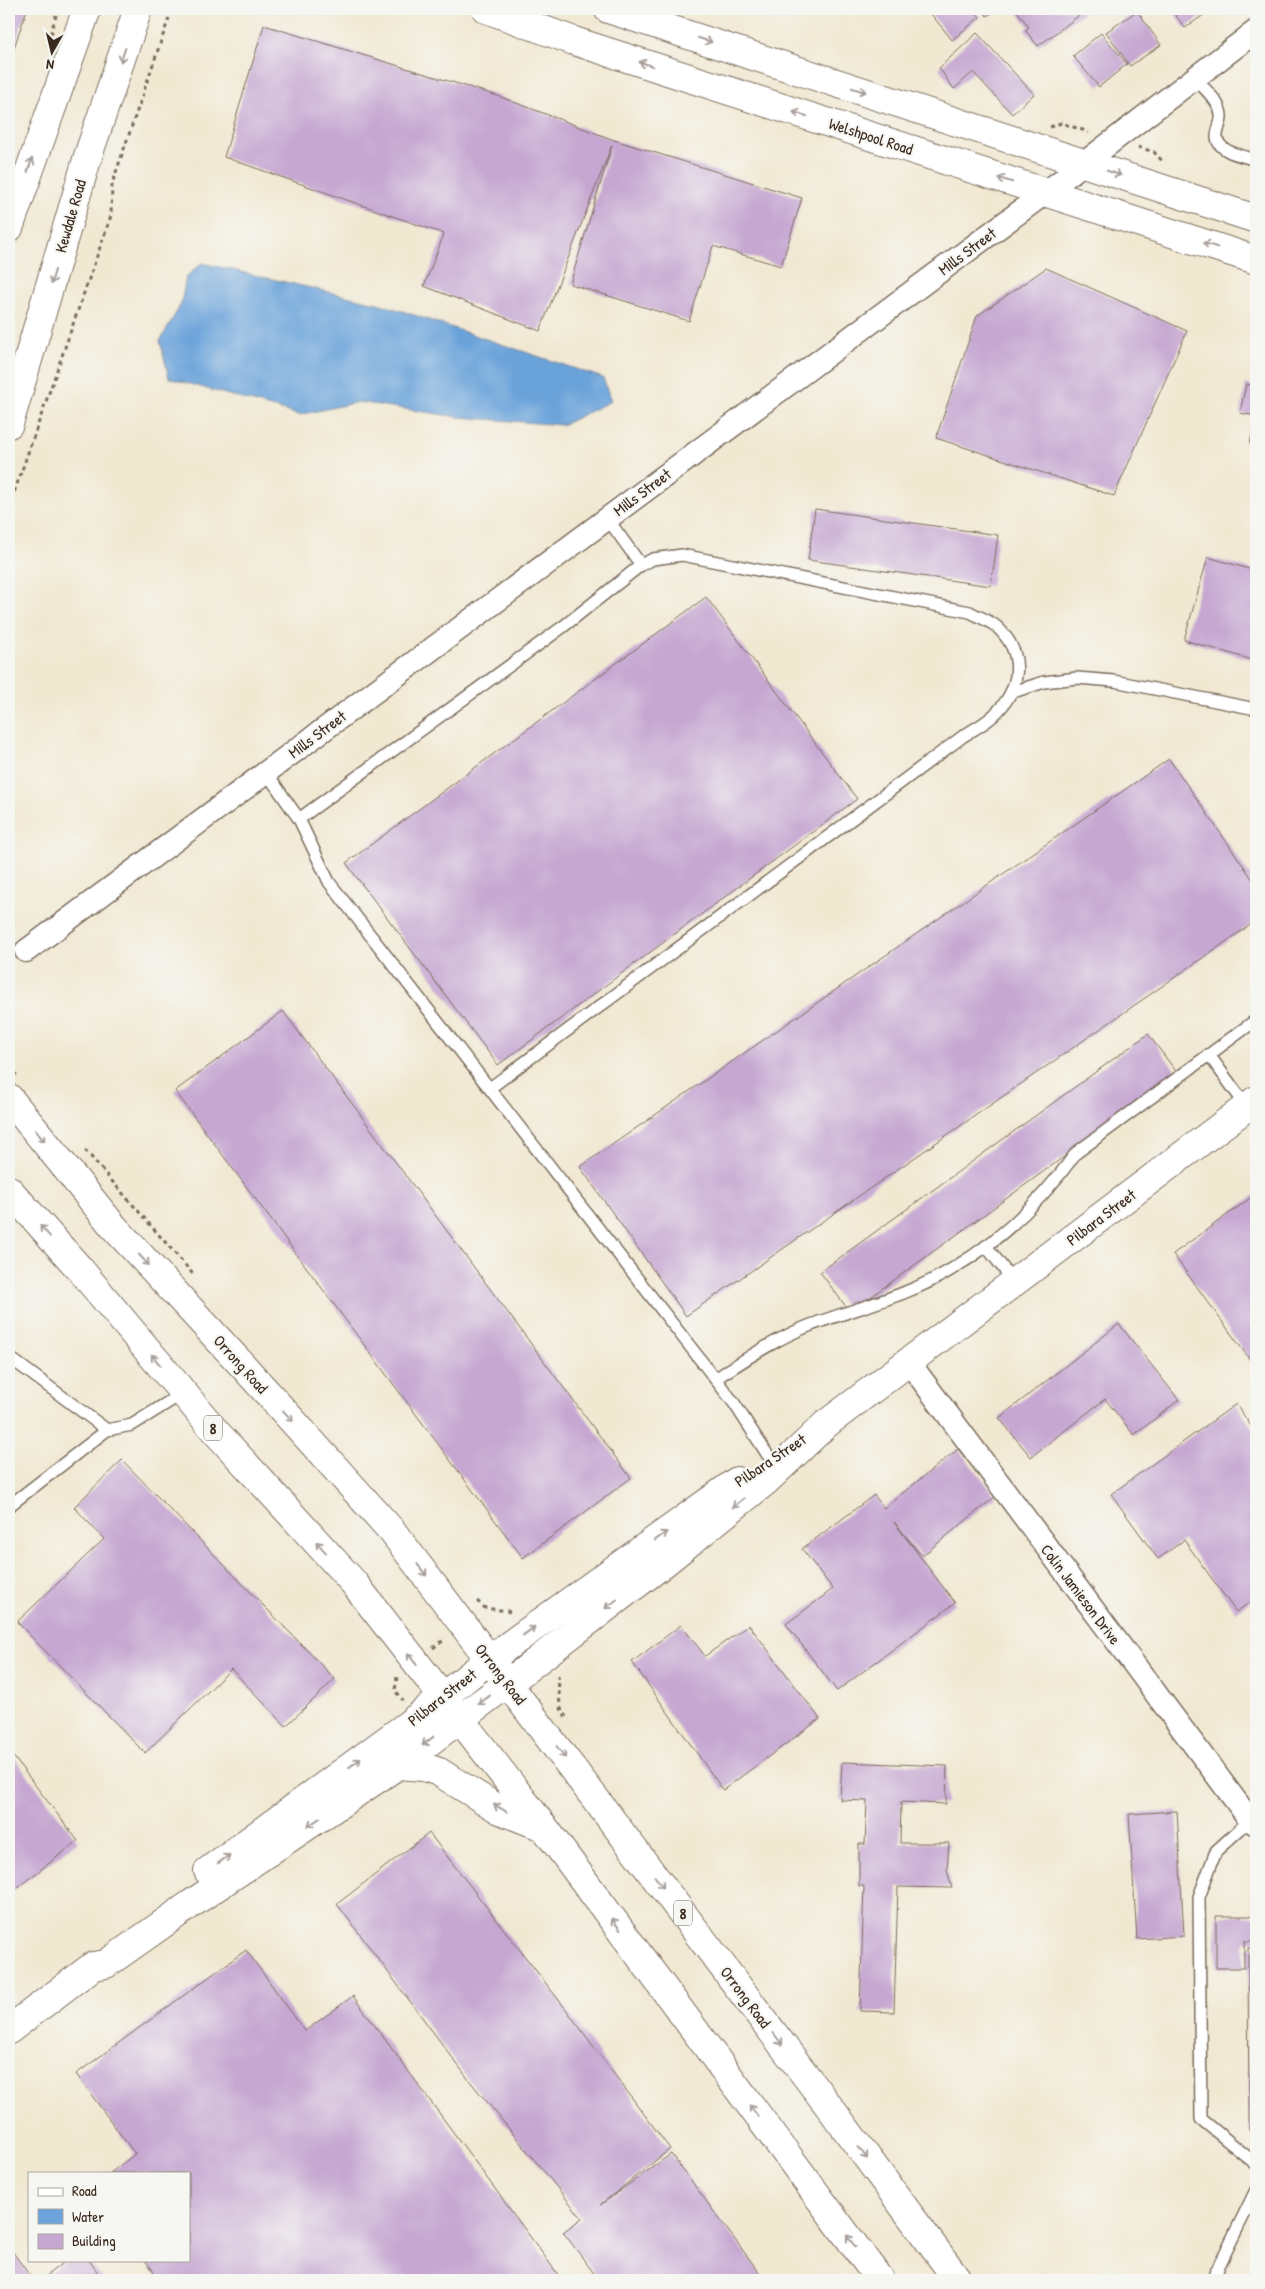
<svg xmlns="http://www.w3.org/2000/svg" width="1265" height="2289" viewBox="0 0 1265 2289" font-family="'Patrick Hand',sans-serif">
<rect width="100%" height="100%" fill="#f6f6f2"/>
<filter id="ink" filterUnits="userSpaceOnUse"><feTurbulence type="fractalNoise" baseFrequency=".02" numOctaves="2"/><feDisplacementMap in="SourceGraphic" scale="10" xChannelSelector="R" yChannelSelector="G"/><feConvolveMatrix kernelMatrix="1 2 1 2 8 2 1 2 1" color-interpolation-filters="sRGB"/></filter>
<filter id="wash" filterUnits="userSpaceOnUse"><feTurbulence type="fractalNoise" baseFrequency=".0096" numOctaves="4" result="noise"/><feDisplacementMap in="SourceGraphic" scale="20" xChannelSelector="R" yChannelSelector="G"/><feGaussianBlur stdDeviation="1.12" result="paint"/><feColorMatrix in="noise" values="0 0 0 0 0 0 0 0 0 0 0 0 0 0 0 0 0 1.4 0 .05"/><feComposite in="paint" operator="in"/></filter>
<g filter="url(#wash)">
<rect width="100%" height="100%" fill="#f1e8d2"/>
<polygon fill="#6ba3da" stroke="#53667c" points="202,263 381,304 603,378 611,401 562,425 459,417 358,402 299,415 169,378 160,341 181,304 186,277"/>
<g id="blocks">
<g fill="#c6a7d2">
<polygon points="9,9 27,9 9,63"/>
<polygon points="927,9 973,9 980,17 952,40"/>
<polygon points="982,9 998,9 987,16"/>
<polygon points="1018,9 1047,10 1088,9 1038,46 1025,30 1029,27 1016,10"/>
<polygon points="1171,9 1212,9 1185,28"/>
<polygon points="1137,11 1161,45 1130,66 1106,32"/>
<polygon points="264,25 498,96 614,140 802,198 781,266 713,246 689,321 570,284 612,145 540,331 424,286 444,234 224,157"/>
<polygon points="977,33 1034,94 1012,114 973,72 954,89 939,68"/>
<polygon points="1101,33 1127,64 1099,87 1073,56"/>
<polygon points="1046,268 1187,331 1114,496 936,438 977,316"/>
<polygon points="1246,384 1256,386 1256,416 1240,413"/>
<polygon points="1255,418 1256,418 1256,445 1250,444"/>
<polygon points="815,509 998,535 991,586 808,560"/>
<polygon points="1208,557 1256,571 1256,661 1184,640"/>
<polygon points="706,597 857,799 498,1065 346,863"/>
<polygon points="1169,759 1256,884 1256,921 686,1316 580,1167"/>
<polygon points="283,1011 631,1478 523,1558 175,1091"/>
<polygon points="1148,1034 1178,1074 850,1312 820,1272"/>
<polygon points="1256,1194 1256,1368 1173,1254"/>
<polygon points="1119,1324 1179,1400 1134,1435 1105,1399 1031,1457 999,1418"/>
<polygon points="1236,1404 1256,1433 1256,1598 1236,1612 1184,1540 1158,1559 1111,1494"/>
<polygon points="958,1449 996,1496 922,1556 894,1522 955,1603 837,1691 786,1624 833,1589 802,1549 874,1495 884,1508"/>
<polygon points="122,1460 335,1679 286,1726 231,1669 145,1753 17,1622 104,1539 74,1507"/>
<polygon points="681,1625 705,1656 749,1625 820,1719 723,1790 632,1662"/>
<polygon points="9,1751 78,1841 9,1894"/>
<polygon points="842,1762 947,1766 946,1804 901,1802 900,1843 949,1843 947,1870 952,1888 898,1887 894,2012 860,2011 864,1886 859,1886 859,1844 865,1844 867,1801 840,1800"/>
<polygon points="1177,1811 1184,1936 1137,1939 1129,1814"/>
<polygon points="429,1833 565,2008 670,2149 600,2205 671,2154 765,2280 599,2280 563,2232 582,2218 469,2080 337,1904"/>
<polygon points="1216,1916 1256,1916 1256,1941 1244,1941 1244,1968 1216,1968"/>
<polygon points="1248,1948 1256,1948 1256,2131 1249,2131"/>
<polygon points="246,1950 305,2031 353,1996 562,2280 160,2280 145,2260 189,2260 189,2173 110,2173 135,2154 76,2074"/>
<polygon points="9,2247 33,2280 9,2280"/>
<polygon points="67,2260 89,2260 103,2280 40,2280"/>
</g>
</g>
</g>
<g filter="url(#ink)">
<use href="#blocks" fill-opacity="0" stroke="#7b6c5d" stroke-width="1"/>
<g fill="none" stroke-linecap="round" stroke-linejoin="round">
<g stroke="#7b6c5d" stroke-width="14">
<g id="service">
<path d="M 1195,78 C 1203,88 1220,101 1221,115 C 1222,123 1216,131 1217,138 C 1219,153 1245,156 1256,160"/>
<polyline points="607,518 641,565"/>
<polyline points="1013,692 1044,682 1077,678 1114,681 1256,709"/>
<polyline points="266,772 299,819 329,882 734,1403 769,1457"/>
<path d="M 299,819 L 564,626 L 641,565 L 653,559 L 682,555 L 970,612 C 979,617 990,621 997,627 C 1026,654 1021,689 994,715 C 985,724 972,730 962,737 L 490,1088"/>
<polyline points="1209,1055 1247,1107"/>
<polyline points="986,1246 1014,1282"/>
<polyline points="9,1357 107,1430 132,1425 183,1393"/>
<path d="M 715,1379 C 746,1359 777,1338 811,1325 C 859,1307 909,1296 952,1269 C 1001,1240 1043,1199 1076,1153 L 1256,1020"/>
<polyline points="9,1506 107,1430"/>
<polyline points="1250,1820 1216,1851 1199,1897 1201,2119 1256,2164"/>
<polyline points="1212,2280 1256,2190"/>
</g>
</g>
<g stroke="#7b6c5d" stroke-width="25">
<g id="minor">
<polyline points="26,951 1045,193 1256,31"/>
<polyline points="908,1361 1250,1820 1256,1824"/>
</g>
</g>
<g stroke="#7b6c5d" stroke-width="30">
<g id="secondary">
<polyline points="208,1871 410,1723 490,1659 737,1481"/>
<polyline points="9,2030 93,1966 106,1964 191,1904 398,1765 508,1683 659,1567 766,1481 826,1424 1256,1100"/>
</g>
</g>
<g stroke="#7b6c5d" stroke-width="30">
<g id="primary">
<polyline points="486,9 574,41 1256,260"/>
<polyline points="608,9 1256,219"/>
<polyline points="9,228 87,9"/>
<polyline points="9,424 88,156 138,9"/>
</g>
</g>
<g stroke="#7b6c5d" stroke-width="30">
<g id="trunk">
<polyline points="9,1098 113,1226 244,1367 392,1531 834,2113 958,2280"/>
<polyline points="9,1190 78,1267 216,1432 354,1583 544,1827 880,2280"/>
<polyline points="398,1765 424,1767 439,1772 500,1810 543,1827"/>
</g>
</g>
<g stroke="#7b6c5d" stroke-width="3" stroke-dasharray="4 4" stroke-linecap="butt">
<polyline points="53,33 51,32 58,9"/>
<polyline points="1050,127 1061,123 1089,132"/>
<polyline points="1138,147 1154,152 1164,163"/>
<polyline points="9,507 111,216 112,184 172,9"/>
<polyline points="9,1066 17,1076"/>
<polyline points="85,1150 193,1274"/>
<polyline points="477,1601 485,1608 508,1611 511,1615"/>
<polyline points="433,1648 444,1640"/>
<polyline points="558,1675 560,1707 566,1717"/>
<polyline points="397,1677 395,1691 403,1700"/>
</g>
<use href="#service" stroke="#fff" stroke-width="11"/>
<use href="#minor" stroke="#fff" stroke-width="22"/>
<use href="#secondary" stroke="#fff" stroke-width="28"/>
<use href="#primary" stroke="#fff" stroke-width="28"/>
<use href="#trunk" stroke="#fff" stroke-width="28"/>
</g>
<defs><path id="oneway-shaft" d="M-6 0H5M1.5-3L5.5 0L1.5 3" fill="none" stroke-width="1.6" stroke-linecap="round" stroke-linejoin="round" transform="scale(1.25)"/></defs>
<g stroke="#a79f9a">
<use href="#oneway-shaft" transform="translate(705 40) rotate(18)"/>
<use href="#oneway-shaft" transform="translate(123 55) rotate(109)"/>
<use href="#oneway-shaft" transform="translate(646 64) rotate(-162)"/>
<use href="#oneway-shaft" transform="translate(859 90) rotate(18)"/>
<use href="#oneway-shaft" transform="translate(800 114) rotate(-162)"/>
<use href="#oneway-shaft" transform="translate(30 165) rotate(-71)"/>
<use href="#oneway-shaft" transform="translate(1114 173) rotate(18)"/>
<use href="#oneway-shaft" transform="translate(1005 180) rotate(-162)"/>
<use href="#oneway-shaft" transform="translate(1210 245) rotate(-162)"/>
<use href="#oneway-shaft" transform="translate(53 277) rotate(106)"/>
<use href="#oneway-shaft" transform="translate(40 1136) rotate(51)"/>
<use href="#oneway-shaft" transform="translate(45 1231) rotate(-132)"/>
<use href="#oneway-shaft" transform="translate(144 1260) rotate(47)"/>
<use href="#oneway-shaft" transform="translate(156 1360) rotate(-130)"/>
<use href="#oneway-shaft" transform="translate(288 1416) rotate(48)"/>
<use href="#oneway-shaft" transform="translate(738 1503) rotate(141)"/>
<use href="#oneway-shaft" transform="translate(661 1536) rotate(-36)"/>
<use href="#oneway-shaft" transform="translate(321 1547) rotate(-132)"/>
<use href="#oneway-shaft" transform="translate(422 1570) rotate(52)"/>
<use href="#oneway-shaft" transform="translate(611 1604) rotate(143)"/>
<use href="#oneway-shaft" transform="translate(529 1631) rotate(-36)"/>
<use href="#oneway-shaft" transform="translate(412 1659) rotate(-128)"/>
<use href="#oneway-shaft" transform="translate(484 1700) rotate(144)"/>
<use href="#oneway-shaft" transform="translate(428 1741) rotate(142)"/>
<use href="#oneway-shaft" transform="translate(561 1752) rotate(53)"/>
<use href="#oneway-shaft" transform="translate(355 1763) rotate(-36)"/>
<use href="#oneway-shaft" transform="translate(500 1808) rotate(-151)"/>
<use href="#oneway-shaft" transform="translate(314 1822) rotate(146)"/>
<use href="#oneway-shaft" transform="translate(224 1859) rotate(-36)"/>
<use href="#oneway-shaft" transform="translate(659 1882) rotate(53)"/>
<use href="#oneway-shaft" transform="translate(616 1924) rotate(-126)"/>
<use href="#oneway-shaft" transform="translate(778 2039) rotate(53)"/>
<use href="#oneway-shaft" transform="translate(754 2111) rotate(-127)"/>
<use href="#oneway-shaft" transform="translate(863 2153) rotate(53)"/>
<use href="#oneway-shaft" transform="translate(851 2241) rotate(-127)"/>
</g>
</g>
<g text-anchor="middle" dominant-baseline="central" stroke-width="4.5" stroke-linejoin="round" paint-order="stroke">
<g fill="#f6f6f2" stroke="#73675e" stroke-width="1">
<rect x="204" y="1415.5" width="18" height="25" rx="4"/>
<rect x="674" y="1900.5" width="18" height="25" rx="4"/>
</g>
<g font-size="15" font-weight="bold" fill="#3b2a1e">
<text x="213" y="1428">8</text>
<text x="683" y="1913">8</text>
</g>
<g font-size="16" fill="#3b2a1e" stroke="#f6f6f2">
<text transform="translate(871 136) rotate(18)">Welshpool Road</text>
<text transform="translate(70 216) rotate(-74)">Kewdale Road</text>
<text transform="translate(967 251) rotate(-37)">Mills Street</text>
<text transform="translate(642 492) rotate(-37)">Mills Street</text>
<text transform="translate(317 734) rotate(-37)">Mills Street</text>
<text transform="translate(1101 1217) rotate(-37)">Pilbara Street</text>
<text transform="translate(241 1364) rotate(48)">Orrong Road</text>
<text transform="translate(770 1460) rotate(-34)">Pilbara Street</text>
<text transform="translate(1081 1594) rotate(53)">Colin Jamieson Drive</text>
<text transform="translate(501 1674) rotate(52)">Orrong Road</text>
<text transform="translate(442 1697) rotate(-38)">Pilbara Street</text>
<text transform="translate(746 1997) rotate(53)">Orrong Road</text>
</g>
</g>
<rect width="1265" height="2289" fill="none" stroke="#f6f6f2" stroke-width="30"/>
<rect x="28" y="2172" width="162" height="90" fill="#f6f6f2" stroke="#aba49d"/>
<rect x="38" y="2188" width="25" height="8" fill="#ffffff" stroke="#aba49d"/>
<text x="72" y="2196" font-size="15" fill="#3b2a1e">Road</text>
<rect x="38" y="2209" width="25" height="15" fill="#6ba3da" stroke="#aba49d"/>
<text x="72" y="2222" font-size="15" fill="#3b2a1e">Water</text>
<rect x="38" y="2234" width="25" height="15" fill="#c6a7d2" stroke="#aba49d"/>
<text x="72" y="2246" font-size="15" fill="#3b2a1e">Building</text>
<g transform="translate(52 52) rotate(188)" stroke="#f6f6f2" stroke-width="4" paint-order="stroke">
<path d="M0-4L9 19L0 12L-9 19Z" fill="#3b2a1e"/>
<text y="-8" font-size="14" font-weight="bold" text-anchor="middle" fill="#3b2a1e">N</text>
</g>
</svg>
